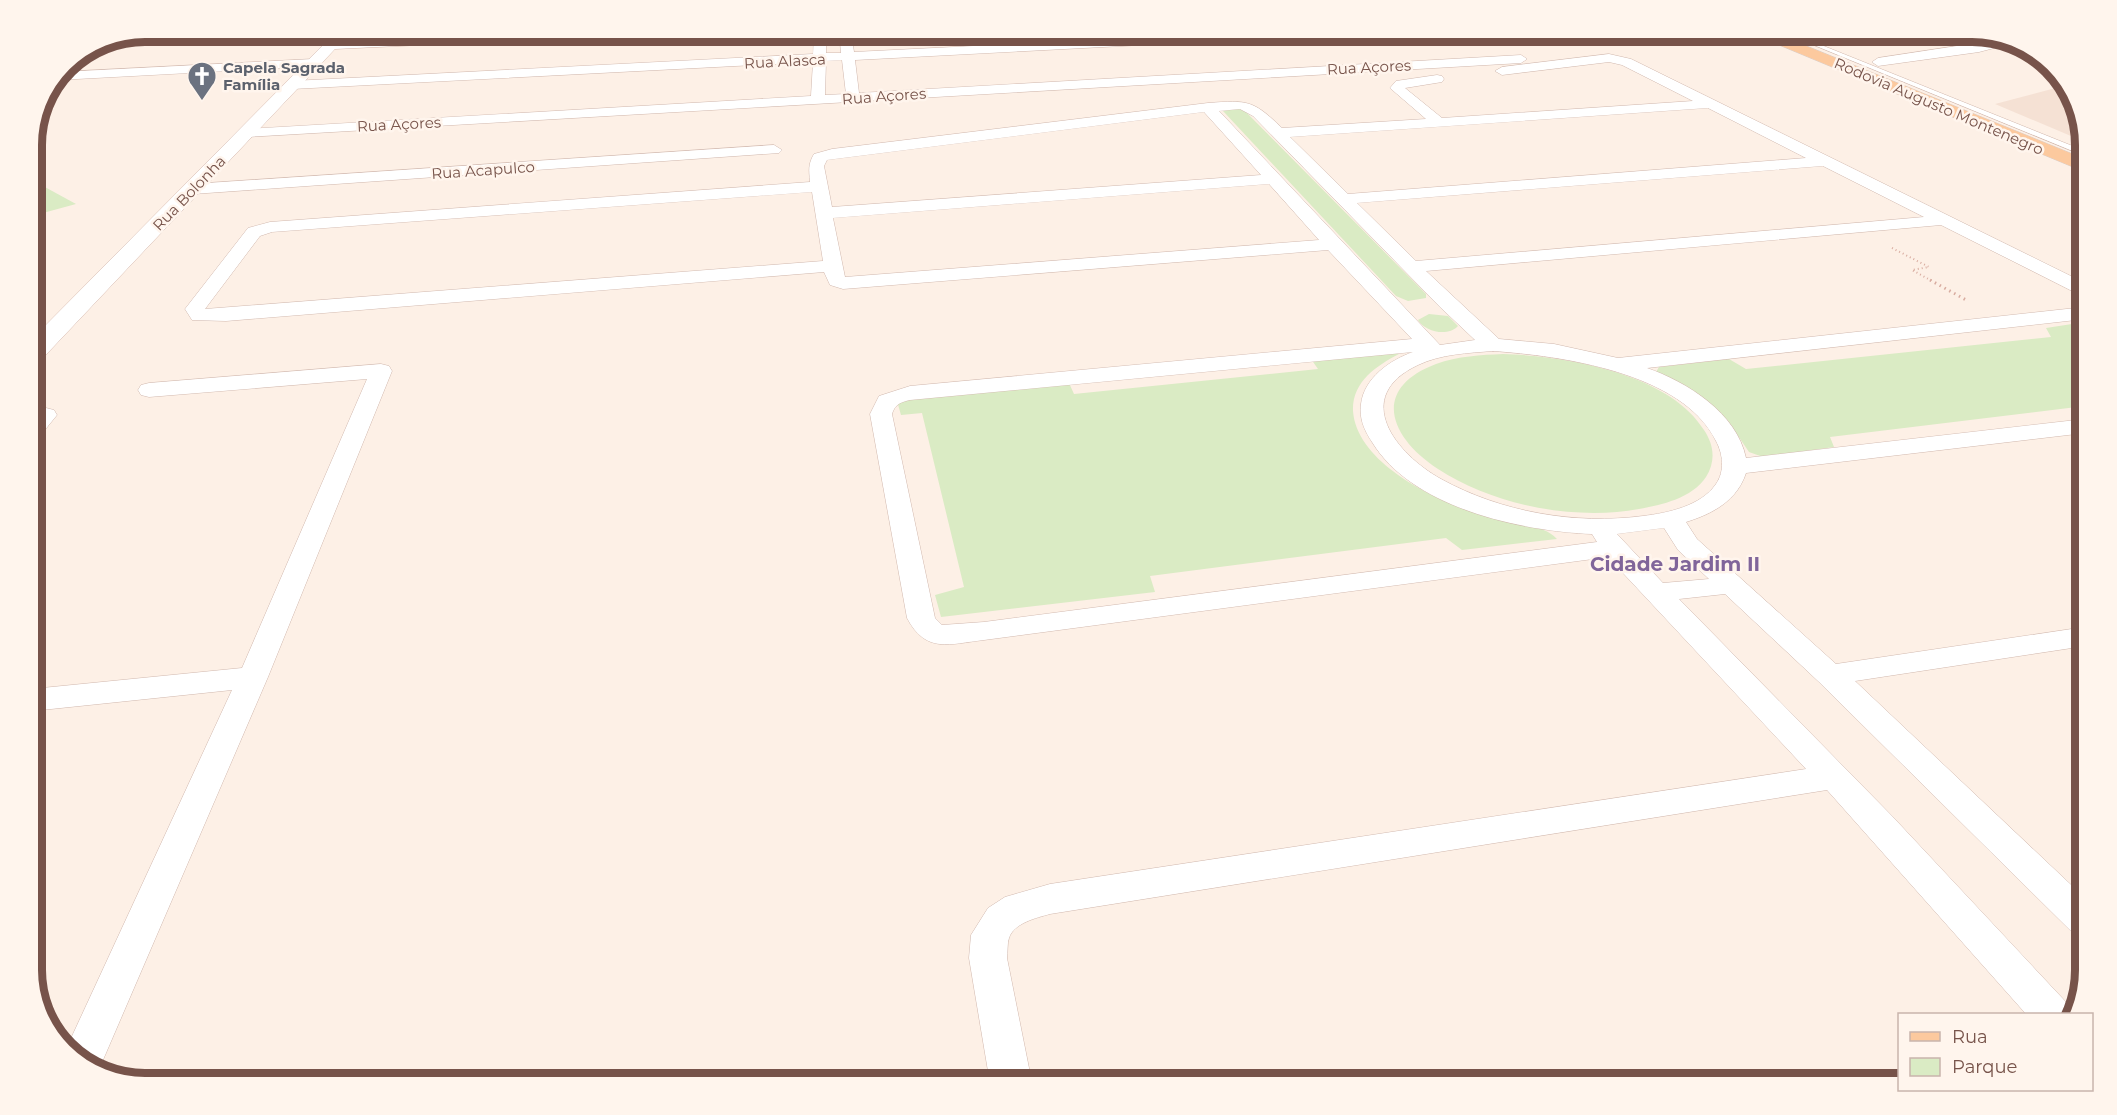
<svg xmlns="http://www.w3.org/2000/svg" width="2117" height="1115" font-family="Montserrat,sans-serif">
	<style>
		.residential { fill: #f5e1d4 }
		.green { fill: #daebc4 }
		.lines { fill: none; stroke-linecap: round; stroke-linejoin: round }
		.lane-casing { stroke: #d1b8ae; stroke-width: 1 }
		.street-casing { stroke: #d1b8ae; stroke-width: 1 }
		.secondary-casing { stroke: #d4b7ac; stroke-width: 1 }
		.primary-casing { stroke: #d9cfcc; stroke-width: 1 }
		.path-far1 { stroke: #d8aca0; stroke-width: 2; stroke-dasharray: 1 3; stroke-linecap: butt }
		.path { stroke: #d8aca0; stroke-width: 3; stroke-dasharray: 1.5 4; stroke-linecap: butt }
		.lane { fill: #fff; fill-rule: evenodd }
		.street { fill: #fff; fill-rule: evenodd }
		.secondary { fill: #fff; fill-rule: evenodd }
		.primary { fill: #fcc99e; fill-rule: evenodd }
		.labels { text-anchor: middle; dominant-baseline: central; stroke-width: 5; stroke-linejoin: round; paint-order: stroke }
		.far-street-label { font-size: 15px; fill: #77534a; stroke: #fff5ed }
		.far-worship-label { font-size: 15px; font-weight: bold; fill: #5b616d; stroke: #fff5ed; text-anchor: start }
		.neighbourhood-label { font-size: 20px; font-weight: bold; fill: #80659a; stroke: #fff5ed }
		.rim { fill: none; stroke: #77534a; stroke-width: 8 }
	</style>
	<rect width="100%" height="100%" fill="#fdf0e6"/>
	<polygon class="residential" points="2067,85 2085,142 1995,104"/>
	<g class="green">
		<polygon points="1234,108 1244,110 1426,294 1426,298 1408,301 1396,296 1223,111"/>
		<polygon points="32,180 76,204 32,216"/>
		<path d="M 1429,314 L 1448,316 L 1458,326 C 1448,337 1425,332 1418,320 Z"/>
		<polygon points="2085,322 2085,406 1830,437 1834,447 1763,457 1749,452 1728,421 1656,372 1659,367 1729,359 1746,369 2051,337 2046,328"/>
		<path d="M 1394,350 L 1399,354 C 1376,366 1352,382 1353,411 C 1357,467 1447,506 1493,518 C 1513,523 1543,524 1557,539 L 1462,550 L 1446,538 L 1150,576 L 1155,592 L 941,617 L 935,595 L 964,587 L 922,413 L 901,415 L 897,401 L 1069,383 L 1074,394 L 1318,369 L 1311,359 Z"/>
		<path d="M 1503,354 C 1565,356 1669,373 1704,430 C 1714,445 1716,461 1706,477 C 1692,498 1662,505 1639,509 C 1574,521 1493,505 1438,469 C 1390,438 1370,389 1436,364 C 1458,356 1481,355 1503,354 Z"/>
	</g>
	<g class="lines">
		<g class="lane-casing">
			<polygon id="lane" points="1782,32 1789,32 2085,151 2085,156"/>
		</g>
		<g class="street-casing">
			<g id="street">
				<polygon points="215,32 295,32 289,36 98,43 126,35"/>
				<polygon points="338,32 350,32 335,48 327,48 325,45"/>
				<path d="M 814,32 L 826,32 L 826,53 L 841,53 L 839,32 L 851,32 L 854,52 L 1252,32 L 1319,32 L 1313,36 L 855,60 L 859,93 L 1521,55 L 1527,59 L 1521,63 L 247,137 L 240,133 L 247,129 L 811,96 L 813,62 L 292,89 L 285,85 L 292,81 L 813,54 ZM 842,60 L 846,94 L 825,95 L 826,61 Z"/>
				<polygon points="2003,39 2017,42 1979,52 1878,66 1872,62 1878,58"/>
				<path d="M 1609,54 L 1631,59 L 2085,283 L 2085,296 L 2078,294 L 1941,225 L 1426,271 L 1499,339 L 1554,344 L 1618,358 L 2085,307 L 2085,319 L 1647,368 C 1687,382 1737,413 1746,458 L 2085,419 L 2085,433 L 1746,473 C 1737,501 1712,514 1686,522 L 1697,539 L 1836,664 L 2085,627 L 2085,646 L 1855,681 L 2085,898 L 2085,936 L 2072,932 L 1819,682 L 1725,594 L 1679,599 L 1892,816 L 2065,1001 L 2071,1014 L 2026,1014 L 1827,790 L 1050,914 C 1036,918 1014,923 1009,938 C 1007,944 1008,952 1007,958 L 1032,1083 L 990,1083 L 969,958 L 971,935 L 988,908 L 1005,897 L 1050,884 L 1806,769 L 1608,557 L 984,640 C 949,644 926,654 907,618 L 870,414 L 879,396 L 910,386 L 1412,339 L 1328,250 L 843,289 L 830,285 L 824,272 L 226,321 L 192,320 L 185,309 L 248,228 L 270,222 L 810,182 C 809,170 808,164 814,154 L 832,149 L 1208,103 C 1248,100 1253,100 1282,128 L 1426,119 L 1390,88 L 1396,81 L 1437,75 L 1442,76 L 1444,79 L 1442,82 L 1405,88 L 1442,118 L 1693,101 L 1622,65 L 1609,62 L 1502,75 L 1495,71 L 1502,67 ZM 1708,108 L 1806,158 L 1348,194 L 1290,137 ZM 1240,109 L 1253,116 L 1440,307 L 1475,340 L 1440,345 L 1219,111 ZM 1204,112 L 1261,175 L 832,207 L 824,166 L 827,160 ZM 1823,166 L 1924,217 L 1416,261 L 1357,203 ZM 1269,184 L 1319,240 L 845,277 L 833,218 ZM 812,192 L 823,261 L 205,309 L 260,236 L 272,232 ZM 1493,351 C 1561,356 1682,372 1716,441 C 1723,454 1725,471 1716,484 C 1701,506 1668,513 1643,516 C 1575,525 1501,512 1441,479 C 1396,454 1350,397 1418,365 C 1441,354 1468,353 1493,351 ZM 1413,352 C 1390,360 1364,378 1361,404 C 1359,418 1364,430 1372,442 C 1412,508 1521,531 1592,534 L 1597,542 L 984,622 L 942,625 L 935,618 L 892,414 C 895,404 901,402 910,400 ZM 1664,528 L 1678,550 L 1709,579 L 1663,583 L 1617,534 Z"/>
				<polygon points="314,59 319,60 320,63 319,66 58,80 62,72"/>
				<polygon points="774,145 782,150 779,153 193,194 185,189 193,184"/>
				<polygon points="381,364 389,366 392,371 268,677 103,1060 97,1072 95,1072 67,1047 232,690 32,711 32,689 242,668 367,379 149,397 141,395 138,390 141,385 149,383"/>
				<polygon points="46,408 54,410 57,415 40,436 32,438 32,417 38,410"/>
			</g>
		</g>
		<g class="secondary-casing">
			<polygon id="secondary" points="526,32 619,32 612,36 335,49 41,360 32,362 32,339 326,42"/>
		</g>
		<g class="primary-casing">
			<polygon id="primary" points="1753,32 1772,32 2085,159 2085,172 1755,35"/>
		</g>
		<polyline class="path-far1" points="1892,248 1929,267 1912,270 1932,281"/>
		<polyline class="path" points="1930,280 1968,301"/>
		<use href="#lane" class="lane"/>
		<use href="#street" class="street"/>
		<use href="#secondary" class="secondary"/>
		<use href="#primary" class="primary"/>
	</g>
	<defs>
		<g id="church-pin" transform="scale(1.5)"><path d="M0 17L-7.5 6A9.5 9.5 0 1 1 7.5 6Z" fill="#6b7280" stroke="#fff5ed"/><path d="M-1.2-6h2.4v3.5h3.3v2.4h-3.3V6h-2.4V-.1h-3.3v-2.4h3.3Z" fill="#fff"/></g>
	</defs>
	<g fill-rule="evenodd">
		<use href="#church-pin" x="202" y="76"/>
	</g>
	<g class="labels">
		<g class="far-street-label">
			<text transform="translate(785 61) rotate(-3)">Rua Alasca</text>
			<text transform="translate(1369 67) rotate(-3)">Rua Açores</text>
			<text transform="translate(884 96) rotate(-4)">Rua Açores</text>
			<text transform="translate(1939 106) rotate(23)">Rodovia Augusto Montenegro</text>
			<text transform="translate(399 124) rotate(-3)">Rua Açores</text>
			<text transform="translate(483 170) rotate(-4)">Rua Acapulco</text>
			<text transform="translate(189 193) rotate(-46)">Rua Bolonha</text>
		</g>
		<g class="far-worship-label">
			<text x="223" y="67">Capela Sagrada<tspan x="223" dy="17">Família</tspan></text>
		</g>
		<g class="neighbourhood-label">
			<text x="1675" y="564">Cidade Jardim II</text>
		</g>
	</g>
	<path d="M0 0H2117V1115H0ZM145 42H1972A103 103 0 0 1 2075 145V970A103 103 0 0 1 1972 1073H145A103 103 0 0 1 42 970V145A103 103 0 0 1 145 42Z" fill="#fff5ed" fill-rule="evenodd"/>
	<path class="rim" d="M145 42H1972A103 103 0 0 1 2075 145V970A103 103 0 0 1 1972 1073H145A103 103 0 0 1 42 970V145A103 103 0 0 1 145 42Z"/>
	<rect x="1898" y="1013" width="195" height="78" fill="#fff5ed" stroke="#c9b4ac" stroke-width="1.5"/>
	<rect x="1910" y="1032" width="30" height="9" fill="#fcc99e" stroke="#c9b4ac" stroke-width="1.5"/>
	<text x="1952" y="1043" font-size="18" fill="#77534a">Rua</text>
	<rect x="1910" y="1058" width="30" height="18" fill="#daebc4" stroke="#c9b4ac" stroke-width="1.5"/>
	<text x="1952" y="1073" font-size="18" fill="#77534a">Parque</text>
</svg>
